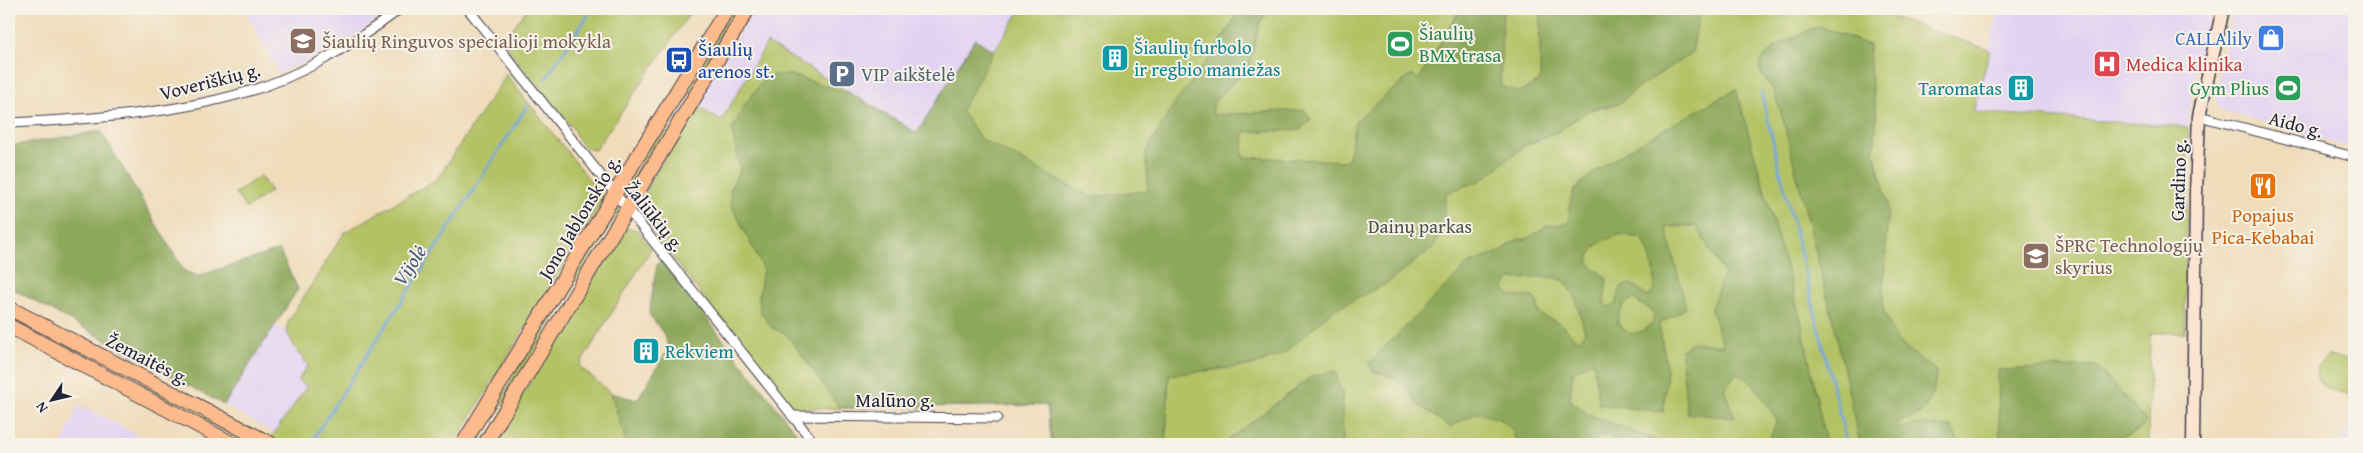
<svg xmlns="http://www.w3.org/2000/svg" width="2363" height="453" font-family="'Gentium Book Plus',serif">
	<style>
		.built { fill: #e3d3f2 }
		.green { fill: #b2c265; stroke: #6a7250 }
		.forest { fill: #8da85a; stroke: #58654a; fill-rule: evenodd }
		.lines { fill: none; stroke-linecap: round; stroke-linejoin: round }
		.stream { stroke: #74a5de; stroke-width: 2.5 }
		.street-casing { stroke: #413e4e; stroke-width: 11 }
		.secondary-casing { stroke: #413e4e; stroke-width: 15 }
		.primary-casing { stroke: #413e4e; stroke-width: 16 }
		.street { stroke: #fff; stroke-width: 9 }
		.secondary { stroke: #fde4d1; stroke-width: 12 }
		.primary { stroke: #fbbb8c; stroke-width: 14 }
		.labels { text-anchor: middle; dominant-baseline: central; stroke-width: 4; stroke-linejoin: round; paint-order: stroke }
		.leisure-label { font-size: 19px; fill: #27864d; stroke: #f7f3e8; text-anchor: start }
		.shop-label { font-size: 19px; fill: #366cbe; stroke: #f7f3e8; text-anchor: end }
		.education-label { font-size: 19px; fill: #785e54; stroke: #f7f3e8; text-anchor: start }
		.culture-label { font-size: 19px; fill: #0d838f; stroke: #f7f3e8; text-anchor: start }
		.transit-label { font-size: 19px; fill: #164399; stroke: #f7f3e8; text-anchor: start }
		.health-label { font-size: 19px; fill: #be3a42; stroke: #f7f3e8; text-anchor: start }
		.service-label { font-size: 19px; fill: #4e5e75; stroke: #f7f3e8; text-anchor: start }
		.street-label { font-size: 19px; fill: #22223b; stroke: #f7f3e8 }
		.food-label { font-size: 19px; fill: #c56008; stroke: #f7f3e8 }
		.park-label { font-size: 19px; fill: #4d5248; stroke: #f7f3e8 }
		.water-label { font-size: 20px; font-style: italic; fill: #43567c; stroke: #f7f3e8 }
	</style>
	<rect width="100%" height="100%" fill="#f7f3e8"/>
	<filter id="ink" filterUnits="userSpaceOnUse"><feTurbulence type="fractalNoise" baseFrequency=".02" numOctaves="2"/><feDisplacementMap in="SourceGraphic" scale="10" xChannelSelector="R" yChannelSelector="G"/><feConvolveMatrix kernelMatrix="1 2 1 2 8 2 1 2 1" color-interpolation-filters="sRGB"/></filter>
	<filter id="wash" filterUnits="userSpaceOnUse"><feTurbulence type="fractalNoise" baseFrequency=".0096" numOctaves="4" result="noise"/><feDisplacementMap in="SourceGraphic" scale="20" xChannelSelector="R" yChannelSelector="G"/><feGaussianBlur stdDeviation="1.12" result="paint"/><feColorMatrix in="noise" values="0 0 0 0 0 0 0 0 0 0 0 0 0 0 0 0 0 1.4 0 .05"/><feComposite in="paint" operator="in"/></filter>
	<g filter="url(#wash)">
		<rect width="100%" height="100%" fill="#efdcba"/>
		<g class="built">
			<polygon points="244,9 391,9 353,37 317,57 279,73"/>
			<polygon points="754,9 1021,9 994,51 975,40 918,133 767,43 720,121 696,105"/>
			<polygon points="1999,9 2212,9 2193,83 2189,110 2185,333 2151,332 2149,364 1973,112"/>
			<polygon points="2234,9 2354,9 2354,149 2222,110 2218,106 2215,93"/>
			<polygon points="275,325 286,331 298,353 308,365 307,386 274,433 224,405"/>
			<polygon points="2354,401 2354,444 2342,444 2348,424"/>
			<polygon points="79,404 155,444 62,444"/>
		</g>
		<g class="green">
			<path d="M 527,9 L 693,9 L 595,150 C 584,150 577,140 574,130 L 505,45 L 507,35 Z"/>
			<polygon points="733,9 742,9 627,197 622,194"/>
			<polygon points="1021,9 1869,9 1990,50 1973,112 2188,127 2185,333 2150,333 2148,444 1052,444 1047,405 791,409 643,220 639,203 645,192 696,105 721,121 767,43 917,133 975,39 994,51"/>
			<polygon points="505,73 604,198 454,444 283,444 271,438 307,386 298,380 308,365 298,353 286,331 288,322 344,233 437,179 505,77"/>
			<polygon points="260,176 271,191 246,209 235,193"/>
			<polygon points="616,204 620,208 481,440 475,441"/>
			<polygon points="625,228 638,230 651,249 579,366 611,393 627,444 498,444 507,428 512,412"/>
			<polygon points="9,314 258,444 248,444 9,319"/>
			<path d="M 2329,355 L 2354,361 L 2354,387 L 2352,395 C 2335,391 2312,389 2317,366 Z"/>
		</g>
		<g class="forest">
			<polygon points="1225,9 1271,9 1260,22 1249,66 1214,102 1212,115 1305,110 1311,120 1299,130 1244,132 1242,157 1348,161 1355,121 1411,75 1419,79 1460,9 1503,9 1500,86 1518,92 1540,81 1540,9 1700,9 1692,53 1636,89 1619,104 1589,110 1557,132 1524,146 1482,180 1446,193 1443,227 1434,247 1387,283 1333,310 1285,353 1255,365 1169,375 1166,444 1052,444 1047,405 840,408 793,343 785,333 772,328 760,311 759,296 763,268 731,204 730,189 740,170 732,130 745,104 765,78 775,75 791,75 852,94 917,133 975,39 994,51 961,111 981,139 1091,197 1148,191 1146,152 1173,106 1214,52 1236,16"/>
			<path d="M 1819,26 L 1869,45 L 1871,81 L 1877,115 L 1874,153 L 1888,203 L 1883,309 L 1896,340 L 1936,371 C 1936,384 1932,402 1921,412 C 1912,419 1902,419 1894,429 L 1920,424 L 1952,427 L 1959,444 L 1860,444 L 1835,328 L 1781,112 C 1778,105 1776,97 1773,90 C 1770,84 1762,77 1760,71 C 1756,50 1804,33 1819,26 Z"/>
			<path d="M 1736,89 L 1801,320 L 1826,444 L 1768,444 L 1777,420 L 1753,383 L 1736,373 L 1724,390 L 1735,418 L 1687,413 L 1681,350 L 1693,342 L 1723,346 L 1711,309 L 1724,273 L 1696,226 L 1666,227 L 1686,308 L 1659,324 L 1667,370 L 1663,412 L 1599,404 L 1593,360 L 1573,372 L 1570,400 L 1588,414 L 1655,440 L 1657,444 L 1613,444 L 1609,437 L 1602,435 L 1597,438 L 1598,444 L 1516,444 C 1514,420 1497,418 1476,413 L 1450,427 L 1416,403 L 1408,388 L 1395,378 L 1373,371 L 1369,363 L 1468,264 L 1503,251 L 1511,243 L 1519,239 L 1527,239 L 1547,226 L 1569,223 C 1570,214 1569,201 1573,193 C 1585,169 1707,106 1736,89 ZM 1622,234 L 1643,239 C 1650,257 1662,279 1649,297 C 1641,294 1639,287 1630,284 L 1621,287 L 1615,305 L 1607,307 L 1604,302 L 1607,279 L 1599,272 L 1594,270 L 1588,260 C 1593,243 1606,239 1622,234 ZM 1551,277 L 1564,280 L 1575,297 L 1585,332 L 1581,339 L 1576,339 L 1561,324 L 1541,315 L 1538,311 L 1538,303 L 1533,297 L 1511,296 L 1505,290 L 1504,286 L 1510,279 ZM 1633,299 L 1651,310 L 1654,317 C 1651,329 1643,331 1632,334 L 1624,330 L 1617,322 C 1620,310 1622,304 1633,299 Z"/>
			<polygon points="101,131 184,271 198,276 279,250 298,289 224,405 9,287 9,146"/>
			<polygon points="661,260 805,444 627,444 611,393 637,400 669,348 663,333 649,314 657,264"/>
			<polygon points="2097,366 2146,421 2142,428 2106,444 2000,444 1998,370"/>
			<polygon points="1335,371 1342,394 1343,444 1223,444 1312,376"/>
		</g>
		<g class="lines">
			<g class="stream">
				<polyline points="545,80 592,9"/>
				<polyline points="1761,92 1847,444"/>
				<polyline points="313,439 528,105"/>
			</g>
		</g>
	</g>
	<g filter="url(#ink)">
		<g class="lines">
			<g class="street-casing">
				<g id="street">
					<polyline points="468,9 815,444"/>
					<polyline points="2199,116 2354,157"/>
					<path d="M 9,123 C 87,119 167,115 243,93 C 301,77 352,45 400,9"/>
					<polyline points="792,416 997,418"/>
				</g>
			</g>
			<g class="secondary-casing">
				<polyline id="secondary" points="2193,444 2196,193 2199,116 2223,9"/>
			</g>
			<g class="primary-casing">
				<g id="primary">
					<polyline points="9,308 271,444"/>
					<polyline points="9,326 233,444"/>
					<polyline points="463,444 727,9"/>
					<polyline points="485,444 748,9"/>
				</g>
			</g>
			<use href="#street" class="street"/>
			<use href="#secondary" class="secondary"/>
			<use href="#primary" class="primary"/>
		</g>
	</g>
	<defs>
		<g id="shop-square" transform="scale(1.4375)"><rect x="-9" y="-9" width="18" height="18" rx="4" fill="#3f7fe0" stroke="#f7f3e8"/><path d="M-5-2.5h2.3a2.7 3.5 0 0 1 5.4 0H5L5.5 6h-11ZM-1.5-2.5h3a1.5 2.3 0 0 0-3 0Z" fill="#fff"/></g>
		<g id="school-square" transform="scale(1.4375)"><rect x="-9" y="-9" width="18" height="18" rx="4" fill="#8d6e63" stroke="#f7f3e8"/><path d="M0-5L7-2L0 1L-7-2ZM-4 1L0 2.5L4 1V4Q0 6-4 4Z" fill="#fff"/></g>
		<g id="stadium-square" transform="scale(1.4375)"><rect x="-9" y="-9" width="18" height="18" rx="4" fill="#2e9e5b" stroke="#f7f3e8"/><path d="M0-5a6.5 5 0 1 0 0 10a6.5 5 0 1 0 0-10ZM-3.5-1.8h7v3.6h-7Z" fill="#fff"/></g>
		<g id="building-square" transform="scale(1.4375)"><rect x="-9" y="-9" width="18" height="18" rx="4" fill="#0f9aa8" stroke="#f7f3e8"/><path d="M-4-6H4V6H1V3H-1V6H-4ZM-2.5-4.3h1.7v1.8h-1.7ZM.8-4.3h1.7v1.8H.8ZM-2.5-1h1.7V.8h-1.7ZM.8-1h1.7V.8H.8Z" fill="#fff"/></g>
		<g id="bus-square" transform="scale(1.4375)"><rect x="-9" y="-9" width="18" height="18" rx="4" fill="#1a4fb4" stroke="#f7f3e8"/><path d="M-5-6H5V4H4V6H2V4H-2V6H-4V4H-5ZM-3.5-4V0h7V-4ZM-3.5 1.2v1.5H-2V1.2ZM2 1.2v1.5H3.5V1.2Z" fill="#fff"/></g>
		<g id="hospital-square" transform="scale(1.4375)"><rect x="-9" y="-9" width="18" height="18" rx="4" fill="#e0444e" stroke="#f7f3e8"/><path d="M-5-5h3v3.5h4V-5h3V5h-3V1.5h-4V5h-3Z" fill="#fff"/></g>
		<g id="parking-square" transform="scale(1.4375)"><rect x="-9" y="-9" width="18" height="18" rx="4" fill="#5c6f8a" stroke="#f7f3e8"/><path d="M-3.5-5.5H1a3.5 3.5 0 0 1 0 7H-1V5.5H-3.5ZM-1-3.4V-.6H.8a1.4 1.4 0 0 0 0-2.8Z" fill="#fff"/></g>
		<g id="restaurant-square" transform="scale(1.4375)"><rect x="-9" y="-9" width="18" height="18" rx="4" fill="#e8710a" stroke="#f7f3e8"/><path d="M-5-6h1v4h1v-4h1v4h1v-4h1v5L-1.5 .5V6h-2V.5L-5-1ZM5-6V6H3V1.5H1.5Q1.5-4 5-6Z" fill="#fff"/></g>
	</defs>
	<g fill-rule="evenodd">
		<use href="#shop-square" x="2271" y="38"/>
		<use href="#school-square" x="303" y="41"/>
		<use href="#stadium-square" x="1400" y="44"/>
		<use href="#building-square" x="1115" y="58"/>
		<use href="#bus-square" x="679" y="60"/>
		<use href="#hospital-square" x="2107" y="64"/>
		<use href="#parking-square" x="842" y="74"/>
		<use href="#building-square" x="2021" y="88"/>
		<use href="#stadium-square" x="2288" y="88"/>
		<use href="#restaurant-square" x="2263" y="186"/>
		<use href="#school-square" x="2036" y="256"/>
		<use href="#building-square" x="646" y="351"/>
	</g>
	<g class="labels">
		<g class="leisure-label">
			<text x="1419" y="33">Šiaulių<tspan x="1419" dy="22">BMX trasa</tspan></text>
			<text x="2269" y="88" text-anchor="end">Gym Plius</text>
		</g>
		<g class="shop-label">
			<text x="2252" y="38">CALLAlily</text>
		</g>
		<g class="education-label">
			<text x="322" y="41">Šiaulių Ringuvos specialioji mokykla</text>
			<text x="2055" y="245">ŠPRC Technologijų<tspan x="2055" dy="22">skyrius</tspan></text>
		</g>
		<g class="culture-label">
			<text x="1134" y="47">Šiaulių furbolo<tspan x="1134" dy="22">ir regbio maniežas</tspan></text>
			<text x="2002" y="88" text-anchor="end">Taromatas</text>
			<text x="665" y="351">Rekviem</text>
		</g>
		<g class="transit-label">
			<text x="698" y="49">Šiaulių<tspan x="698" dy="22">arenos st.</tspan></text>
		</g>
		<g class="health-label">
			<text x="2126" y="64">Medica klinika</text>
		</g>
		<g class="service-label">
			<text x="861" y="74">VIP aikštelė</text>
		</g>
		<g class="street-label">
			<text transform="translate(210 81) rotate(-14)">Voveriškių g.</text>
			<text transform="translate(2296 124) rotate(15)">Aido g.</text>
			<text transform="translate(2178 180) rotate(-88)">Gardino g.</text>
			<text transform="translate(655 216) rotate(52)">Žaliūkių g.</text>
			<text transform="translate(579 217) rotate(-59)">Jono Jablonskio g.</text>
			<text transform="translate(148 359) rotate(27)">Žemaitės g.</text>
			<text x="895" y="400">Malūno g.</text>
		</g>
		<g class="food-label">
			<text x="2263" y="215">Popajus<tspan x="2263" dy="22">Pica-Kebabai</tspan></text>
		</g>
		<g class="park-label">
			<text x="1420" y="226">Dainų parkas</text>
		</g>
		<g class="water-label">
			<text transform="translate(409 265) rotate(-57)">Vijolė</text>
		</g>
	</g>
	<rect width="2363" height="453" fill="none" stroke="#f7f3e8" stroke-width="30"/>
	<g transform="translate(52 400) rotate(235)" stroke="#f7f3e8" stroke-width="4" paint-order="stroke">
	<path d="M0-4L9 19L0 12L-9 19Z" fill="#22223b"/>
	<text y="-8" font-size="14" font-weight="bold" text-anchor="middle" fill="#22223b">N</text>
	</g>
</svg>
